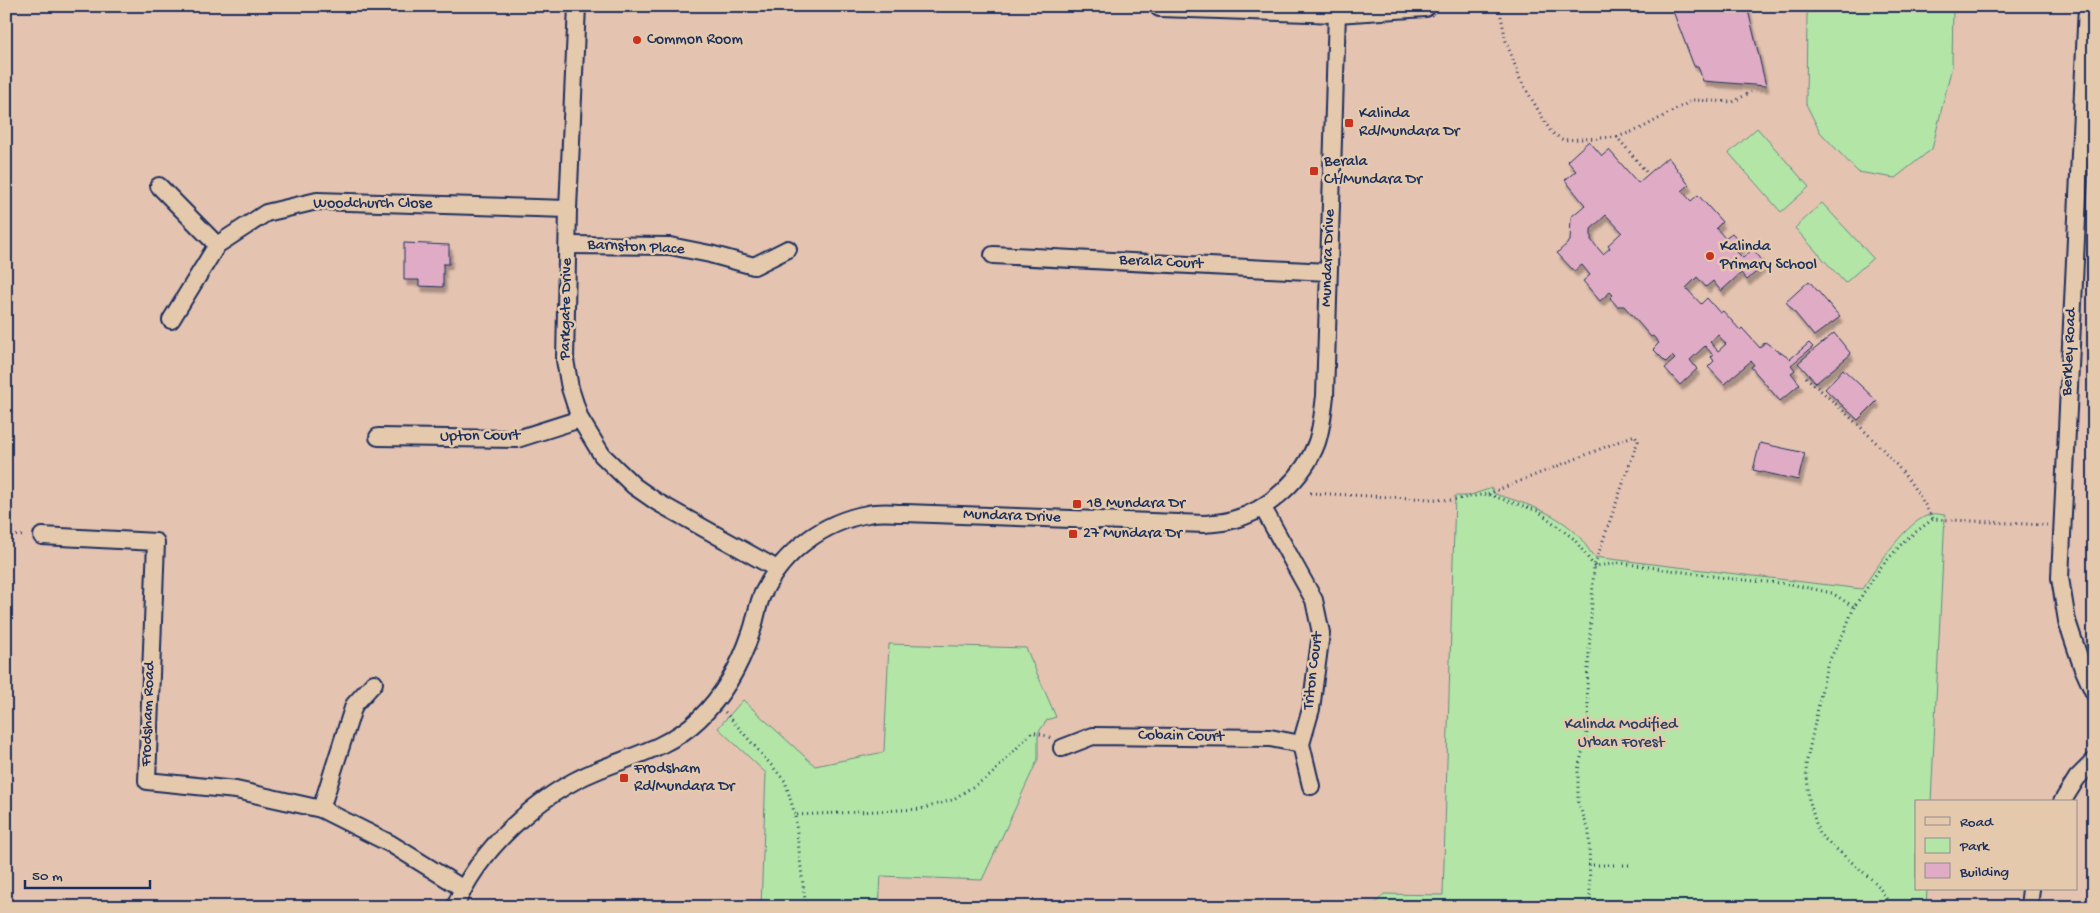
<svg xmlns="http://www.w3.org/2000/svg" width="2100" height="913" font-family="'Gochi Hand',sans-serif">
	<style>
		.green { fill: #b2e5a6; stroke: #668a82 }
		.building { fill: #e0abc4; stroke: #1b2f5e; fill-rule: evenodd; filter: url(#shadow) }
		.lines { fill: none; stroke-linecap: round; stroke-linejoin: round }
		.minor-casing { stroke: #1b2f5e; stroke-width: 20 }
		.tertiary-casing { stroke: #1b2f5e; stroke-width: 24 }
		.path { stroke: #1b2f5e; stroke-width: 3; stroke-dasharray: 1 4; stroke-linecap: butt }
		.minor { stroke: #e5c9ac; stroke-width: 16 }
		.tertiary { stroke: #e5c9ac; stroke-width: 20 }
		.poi-dot { fill: #c8321e; stroke: #e5c9ac; stroke-width: 2 }
		.labels { text-anchor: middle; dominant-baseline: central; stroke-width: 5; stroke-linejoin: round; paint-order: stroke }
		.poi-label { font-size: 16px; fill: #1b2f5e; stroke: #e5c9ac; text-anchor: start }
		.street-label { font-size: 16px; fill: #1b2f5e; stroke: #e5c9ac }
		.park-label { font-size: 16px; fill: #2a4165; stroke: #e5c9ac }
	</style>
	<defs>
		<filter id="shadow"><feDropShadow dx="3" dy="5.5" stdDeviation="1" flood-color="#0004"/></filter>
	</defs>
	<rect width="100%" height="100%" fill="#e4c3b1"/>
	<filter id="ink" filterUnits="userSpaceOnUse"><feTurbulence type="fractalNoise" baseFrequency=".02" numOctaves="2"/><feDisplacementMap in="SourceGraphic" scale="10" xChannelSelector="R" yChannelSelector="G"/><feConvolveMatrix kernelMatrix="1 2 1 2 8 2 1 2 1" color-interpolation-filters="sRGB"/></filter>
	<g filter="url(#ink)">
		<g class="green">
			<polygon points="1809,6 1953,6 1952,66 1932,149 1895,178 1858,172 1820,132 1806,104 1807,15"/>
			<polygon points="1757,128 1809,187 1781,212 1729,153"/>
			<polygon points="1822,203 1873,258 1845,283 1795,228"/>
			<path d="M 1492,488 L 1495,494 C 1524,503 1552,511 1575,532 C 1582,539 1588,549 1594,557 L 1862,589 C 1876,569 1907,518 1933,514 C 1936,513 1941,515 1945,515 L 1931,802 L 1916,802 L 1916,889 L 1927,889 L 1926,907 L 1372,907 L 1384,894 L 1443,895 L 1455,496 L 1468,496 Z"/>
			<polygon points="889,644 1026,648 1056,717 1047,720 1038,733 1038,759 982,880 881,876 879,907 761,907 766,773 718,728 743,700 815,766 884,752"/>
		</g>
		<g class="building">
			<polygon points="1671,6 1747,6 1766,86 1703,81 1698,66 1694,66"/>
			<path d="M 1589,141 L 1602,156 L 1609,150 L 1638,183 L 1668,157 L 1689,185 L 1682,191 L 1691,201 L 1698,195 L 1722,222 L 1716,228 L 1725,238 L 1732,233 L 1743,245 L 1736,251 L 1743,258 L 1753,249 L 1765,264 L 1747,280 L 1741,273 L 1721,291 L 1713,281 L 1706,287 L 1697,277 L 1686,288 L 1701,304 L 1707,298 L 1720,313 L 1723,311 L 1740,330 L 1742,328 L 1760,348 L 1765,342 L 1790,359 L 1809,343 L 1813,347 L 1791,365 L 1795,370 L 1791,373 L 1800,384 L 1780,401 L 1751,367 L 1754,365 L 1751,361 L 1724,384 L 1708,367 L 1714,361 L 1711,357 L 1713,355 L 1705,346 L 1690,360 L 1697,369 L 1680,385 L 1665,368 L 1675,359 L 1672,356 L 1666,362 L 1653,349 L 1659,343 L 1653,336 L 1651,337 L 1624,306 L 1617,306 L 1610,298 L 1613,295 L 1610,292 L 1600,301 L 1583,281 L 1590,275 L 1582,265 L 1574,271 L 1557,253 L 1570,241 L 1571,217 L 1585,205 L 1565,180 L 1576,171 L 1567,161 ZM 1606,215 L 1622,232 L 1608,245 L 1610,248 L 1603,254 L 1591,240 L 1591,229 ZM 1718,335 L 1726,344 L 1718,351 L 1710,342 Z"/>
			<polygon points="404,243 449,245 449,264 443,264 443,287 419,286 419,280 404,280"/>
			<polygon points="1809,281 1840,317 1814,336 1786,302"/>
			<polygon points="1834,333 1851,354 1816,383 1798,363"/>
			<polygon points="1843,369 1877,401 1858,420 1825,389"/>
			<polygon points="1760,443 1805,453 1798,480 1753,470"/>
		</g>
		<g class="lines">
			<g class="minor-casing">
				<g id="minor">
					<polyline points="577,6 568,209 565,360 570,388 580,419 602,455 634,486 657,502 777,569"/>
					<polyline points="2087,6 2060,578 2067,621 2082,666 2094,693"/>
					<polyline points="159,186 217,245"/>
					<polyline points="568,245 670,246 710,254 754,266 788,249"/>
					<polyline points="993,255 1328,272"/>
					<polyline points="171,320 217,245 266,213 317,201 568,209"/>
					<polyline points="378,437 517,439 580,419"/>
					<polyline points="1263,508 1314,600 1321,633 1311,709 1301,744 1311,786"/>
					<polyline points="42,536 156,542 147,781 236,790 321,809 391,844 462,888"/>
					<polyline points="1062,748 1093,736 1270,738 1301,744"/>
					<polyline points="2062,802 2077,778 2094,761"/>
					<polyline points="321,809 354,705 374,683"/>
					<path d="M 455,907 C 478,850 539,794 596,771 C 632,756 670,747 699,719 C 725,694 740,666 751,633 C 756,620 757,605 763,593 C 783,552 823,522 868,514 C 879,511 893,513 905,513 L 1205,524 C 1213,523 1223,523 1232,520 C 1268,511 1304,478 1317,442 C 1322,427 1323,411 1325,396 L 1337,12"/>
					<polyline points="2029,907 2031,889"/>
				</g>
			</g>
			<g class="tertiary-casing">
				<polyline id="tertiary" points="1160,6 1337,12 1425,6"/>
			</g>
			<g class="path">
				<polyline points="1501,16 1506,41 1520,79 1551,132 1563,140 1617,137 1647,173"/>
				<polyline points="1617,137 1640,129 1693,100 1733,102 1751,92"/>
				<path d="M 1806,377 C 1853,420 1903,461 1933,519"/>
				<polyline points="1310,493 1452,500 1487,494 1538,511 1574,539 1594,566 1621,563 1733,579 1790,584 1832,593 1854,607 1881,567 1905,540 1933,519 2047,525"/>
				<polyline points="1488,494 1635,435 1638,441 1594,566 1587,686 1589,724 1578,770 1578,802 1589,831 1590,901 1594,907"/>
				<polyline points="6,535 26,536"/>
				<polyline points="1854,607 1844,632 1827,665 1806,765 1809,799 1819,834 1877,884 1892,907"/>
				<polyline points="725,712 785,781 795,815"/>
				<polyline points="1588,865 1629,865"/>
				<polyline points="807,907 804,894 795,815 921,809 952,800 991,775 1032,732 1047,736 1052,739"/>
				<polyline points="1577,907 1590,901"/>
			</g>
			<use href="#minor" class="minor"/>
			<use href="#tertiary" class="tertiary"/>
		</g>
	</g>
	<g class="poi-dot">
		<circle cx="637" cy="40" r="5"/>
		<rect x="1344" y="118" width="10" height="10" rx="2.5"/>
		<rect x="1309" y="166" width="10" height="10" rx="2.5"/>
		<circle cx="1710" cy="256" r="5"/>
		<rect x="1072" y="499" width="10" height="10" rx="2.5"/>
		<rect x="1068" y="529" width="10" height="10" rx="2.5"/>
		<rect x="619" y="773" width="10" height="10" rx="2.5"/>
	</g>
	<g class="labels">
		<g class="poi-label">
			<text x="647" y="40">Common Room</text>
			<text x="1359" y="114">Kalinda<tspan x="1359" dy="18">Rd/Mundara Dr</tspan></text>
			<text x="1324" y="162">Berala<tspan x="1324" dy="18">Ct/Mundara Dr</tspan></text>
			<text x="1720" y="247">Kalinda<tspan x="1720" dy="18">Primary School</tspan></text>
			<text x="1087" y="504">18 Mundara Dr</text>
			<text x="1083" y="534">27 Mundara Dr</text>
			<text x="634" y="769">Frodsham<tspan x="634" dy="18">Rd/Mundara Dr</tspan></text>
		</g>
		<g class="street-label">
			<text x="373" y="204">Woodchurch Close</text>
			<text transform="translate(636 248) rotate(3)">Barnston Place</text>
			<text transform="translate(1329 258) rotate(-88)">Mundara Drive</text>
			<text transform="translate(1161 263) rotate(3)">Berala Court</text>
			<text transform="translate(567 309) rotate(-89)">Parkgate Drive</text>
			<text transform="translate(2070 352) rotate(-87)">Berkley Road</text>
			<text transform="translate(480 437) rotate(-1)">Upton Court</text>
			<text transform="translate(1012 517) rotate(2)">Mundara Drive</text>
			<text transform="translate(1314 671) rotate(-83)">Triton Court</text>
			<text transform="translate(149 714) rotate(-88)">Frodsham Road</text>
			<text transform="translate(1181 737) rotate(1)">Cobain Court</text>
		</g>
		<g class="park-label">
			<text x="1621" y="725">Kalinda Modified<tspan x="1621" dy="18">Urban Forest</tspan></text>
		</g>
	</g>
	<rect width="2100" height="913" fill="none" stroke="#e5c9ac" stroke-width="25"/>
	<rect x="12" y="12" width="2075" height="888" fill="none" stroke="#1b2f5e" stroke-width="2" filter="url(#ink)"/>
	<rect x="1915" y="800" width="162" height="90" fill="#e5c9ac" stroke="#948b8d"/>
	<rect x="1925" y="817" width="25" height="8" fill="#e5c9ac" stroke="#948b8d"/>
	<text x="1960" y="826" font-size="15" fill="#1b2f5e">Road</text>
	<rect x="1925" y="838" width="25" height="15" fill="#b2e5a6" stroke="#948b8d"/>
	<text x="1960" y="850" font-size="15" fill="#1b2f5e">Park</text>
	<rect x="1925" y="863" width="25" height="15" fill="#e0abc4" stroke="#948b8d"/>
	<text x="1960" y="876" font-size="15" fill="#1b2f5e">Building</text>
	<path d="M25 880v8h125v-8" fill="none" stroke="#1b2f5e" stroke-width="2.5"/>
	<text x="32" y="880" font-size="15" fill="#1b2f5e" stroke="#e5c9ac" stroke-width="4" paint-order="stroke">50 m</text>
</svg>
